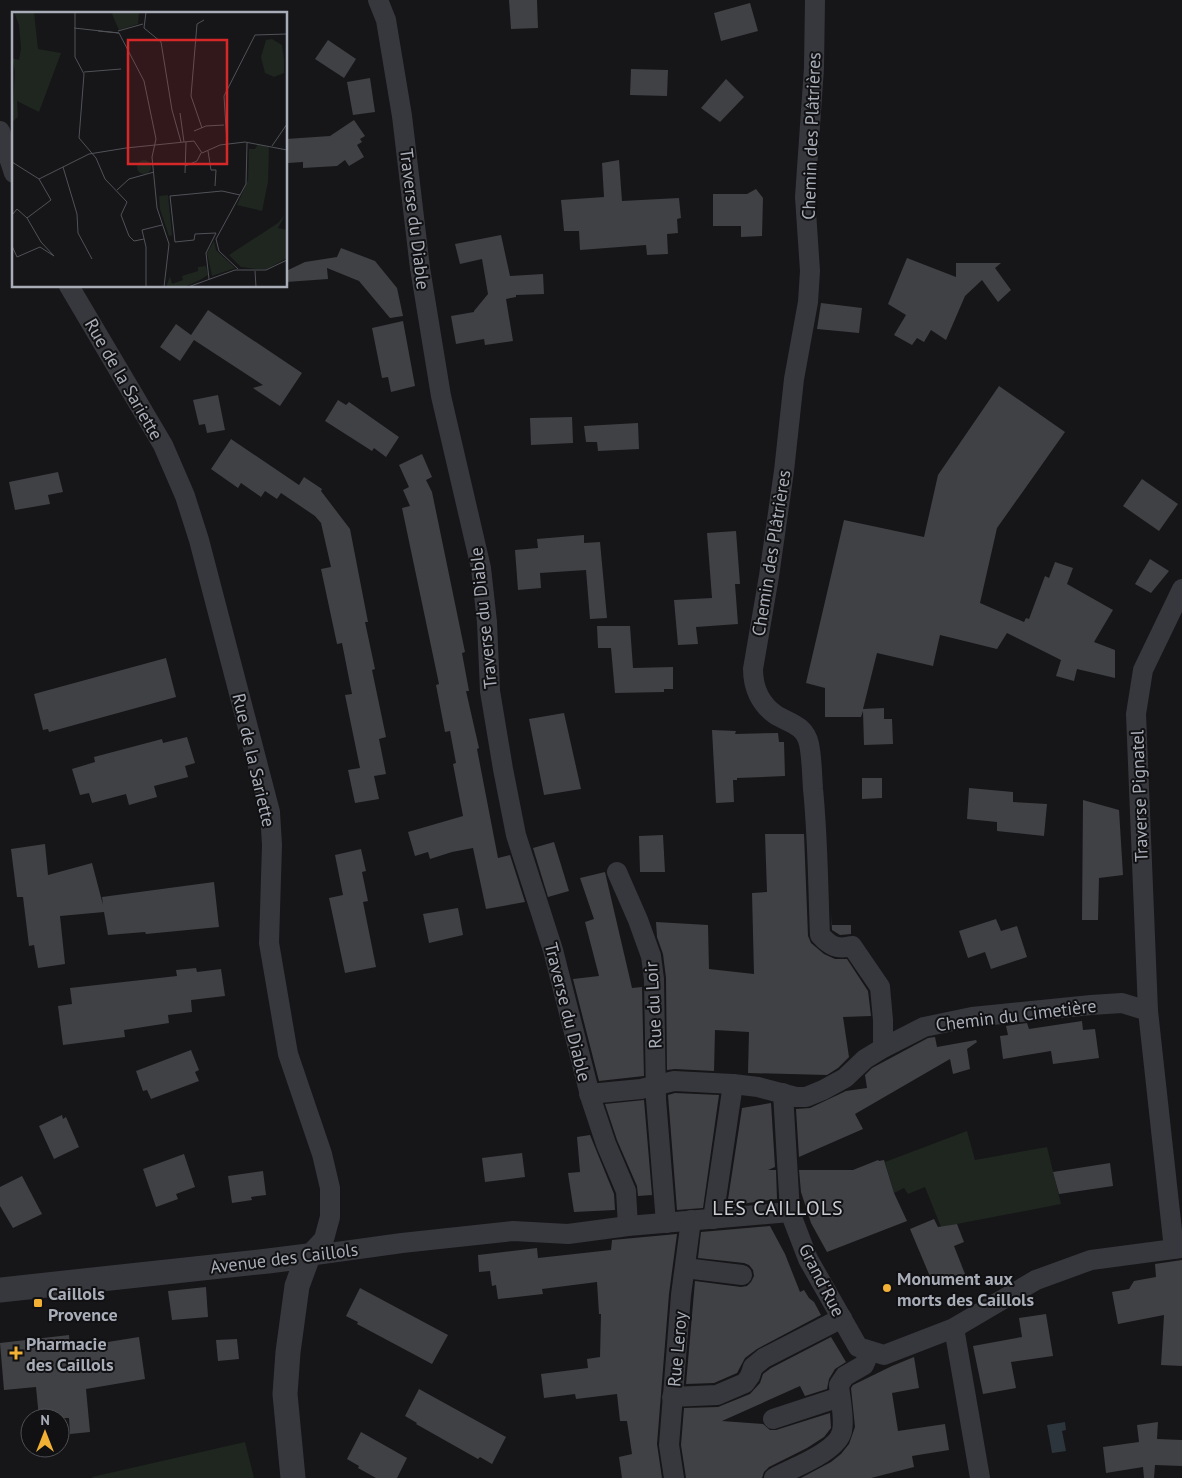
<svg xmlns="http://www.w3.org/2000/svg" width="1182" height="1478" font-family="'PT Sans',sans-serif">
	<style>
		.green { fill: #1e261f }
		.water { fill: #2c353c }
		.building { fill: #404145 }
		.lines { fill: none; stroke-linecap: round; stroke-linejoin: round }
		.minor { stroke: #37383d; stroke-width: 20 }
		.tertiary { stroke: #37383d; stroke-width: 25 }
		.poi-dot { fill: #f2b134; stroke: #111113; stroke-width: 2 }
		.labels { text-anchor: middle; dominant-baseline: central; stroke-width: 4; stroke-linejoin: round; paint-order: stroke }
		.street-label { font-size: 18px; fill: #a8adb8; stroke: #111113 }
		.poi-label { font-size: 18px; font-weight: bold; fill: #a8adb8; stroke: #111113; text-anchor: start }
		.quarter-label { font-size: 20px; letter-spacing: 1px; fill: #c9ccd4; stroke: #111113 }
		.inset-road { fill: none; stroke: #505258; stroke-width: 1 }
		.view { fill: #d62828; fill-opacity: 0.15; stroke: #d62828; stroke-width: 2.5 }
		.inset-edge { fill: none; stroke: #a8adb8; stroke-width: 2.5 }
	</style>
	<rect width="100%" height="100%" fill="#161618"/>
	<g class="green">
		<polygon points="967,1131 975,1160 1047,1147 1061,1204 941,1227 925,1187 908,1194 904,1188 894,1193 885,1162"/>
		<polygon points="245,1442 254,1478 93,1478 92,1477"/>
	</g>
	<polygon class="water" points="1065,1422 1066,1430 1062,1431 1066,1451 1052,1453 1047,1425"/>
	<g class="building">
		<polygon points="509,0 537,0 538,28 511,29"/>
		<polygon points="750,3 758,31 721,41 714,13"/>
		<polygon points="328,40 356,59 344,78 315,59"/>
		<polygon points="631,69 668,70 667,96 630,95"/>
		<polygon points="370,78 375,112 353,115 347,82"/>
		<polygon points="726,79 744,97 720,122 701,108"/>
		<polygon points="354,120 365,136 360,139 362,142 357,145 364,157 349,166 345,160 337,166 303,168 303,162 288,163 286,139 330,136"/>
		<polygon points="619,160 622,201 679,198 681,218 677,219 678,233 667,234 668,254 647,255 646,245 580,250 579,231 564,231 561,200 604,197 602,163"/>
		<polygon points="756,189 763,198 762,236 741,237 741,226 713,226 713,194 747,194"/>
		<polygon points="501,235 510,276 543,274 544,294 516,295 516,297 506,299 513,341 485,345 484,339 456,344 451,316 474,312 474,311 488,294 482,259 460,264 455,244"/>
		<polygon points="341,248 375,261 397,288 403,316 390,318 359,281 327,268 328,279 286,282 286,271 305,262 337,257"/>
		<polygon points="907,258 956,277 956,263 1001,263 995,268 1011,290 998,302 982,280 965,296 946,340 931,330 924,342 917,338 912,345 894,335 906,315 888,304"/>
		<polygon points="821,303 862,308 859,333 817,329"/>
		<polygon points="208,310 302,373 280,406 253,388 263,385 194,340 180,361 160,347 176,324 191,335"/>
		<polygon points="403,321 415,386 391,392 388,377 382,378 372,328"/>
		<polygon points="999,386 1065,432 997,528 980,603 1024,622 1026,618 1029,619 1045,576 1049,578 1055,562 1073,568 1067,584 1113,610 1094,642 1115,650 1115,678 1077,669 1074,681 1056,676 1061,660 1007,633 997,649 940,635 933,666 877,653 863,709 884,708 884,719 892,719 893,744 864,745 863,711 861,717 825,717 825,688 806,683 844,520 924,537 938,475"/>
		<polygon points="218,395 225,430 207,433 205,424 199,425 193,400"/>
		<polygon points="338,400 346,405 349,402 399,437 386,457 374,448 372,451 325,421"/>
		<polygon points="572,417 573,443 531,445 530,418"/>
		<polygon points="638,423 639,449 598,451 597,442 586,442 584,426"/>
		<polygon points="231,439 299,485 304,477 322,489 321,491 350,529 368,622 365,622 375,669 372,670 386,737 379,739 386,774 374,776 379,799 355,803 348,770 360,768 345,695 352,694 342,643 337,644 321,569 331,567 321,523 315,516 281,493 277,499 265,491 261,497 241,483 238,488 211,469"/>
		<polygon points="422,454 432,477 426,480 432,492 465,652 462,653 469,691 466,691 479,748 477,749 498,858 510,855 525,902 486,909 473,848 452,852 430,859 428,852 415,856 408,832 463,816 453,764 456,763 450,731 445,732 436,685 439,684 402,508 410,506 403,490 409,487 399,465"/>
		<polygon points="58,472 63,492 48,495 50,504 15,510 9,482"/>
		<polygon points="1142,479 1178,504 1159,531 1123,506"/>
		<polygon points="736,531 740,584 735,584 738,624 696,627 698,644 678,645 674,600 712,598 707,533"/>
		<polygon points="584,535 584,543 600,542 607,618 590,619 586,570 540,573 541,588 518,590 515,550 538,548 537,539"/>
		<polygon points="1150,559 1169,571 1151,593 1135,584"/>
		<polygon points="597,626 630,626 633,668 673,667 673,689 664,689 664,692 615,693 611,648 598,648"/>
		<polygon points="166,658 176,697 49,732 48,729 43,730 34,694"/>
		<polygon points="564,713 581,789 544,795 529,719"/>
		<polygon points="712,730 736,731 735,734 778,733 779,742 784,742 785,776 737,778 737,780 733,780 734,802 716,803"/>
		<polygon points="187,737 195,763 185,766 188,777 154,786 157,797 129,805 126,794 92,803 89,793 80,795 72,769 95,762 94,757 162,739 163,743"/>
		<polygon points="862,778 882,778 882,798 862,799"/>
		<polygon points="969,788 1013,792 1013,802 1047,804 1044,836 997,831 997,822 967,819"/>
		<polygon points="1083,800 1119,810 1123,875 1099,878 1098,920 1082,920"/>
		<polygon points="765,834 804,834 808,936 811,943 824,954 835,959 847,959 868,991 871,1016 843,1017 849,1057 838,1068 827,1075 748,1073 749,1032 715,1030 714,1071 675,1069 667,1070 666,978 663,954 657,937 656,922 708,925 709,969 754,974 752,893 767,892"/>
		<polygon points="663,835 665,872 640,872 639,836"/>
		<polygon points="554,842 569,891 548,897 533,848"/>
		<polygon points="45,844 48,875 92,863 103,905 102,897 214,882 219,927 146,934 145,932 108,935 104,912 60,916 65,964 38,968 34,945 29,946 23,897 17,897 11,849"/>
		<polygon points="361,849 366,871 362,872 368,901 363,902 376,967 345,973 329,898 343,895 335,855"/>
		<polygon points="605,872 632,988 642,987 644,1076 599,1081 573,979 599,976 585,922 594,919 580,878"/>
		<polygon points="458,908 463,935 429,943 423,914"/>
		<polygon points="831,912 832,925 851,925 851,934 840,935 832,930"/>
		<polygon points="996,919 1001,931 1017,926 1027,957 991,969 985,952 968,958 959,931"/>
		<polygon points="196,968 197,972 221,969 225,996 191,1000 192,1012 168,1015 169,1023 124,1030 125,1037 63,1045 58,1006 72,1004 70,988 177,976 176,970"/>
		<polygon points="1082,1021 1083,1030 1095,1029 1099,1058 1053,1064 1051,1051 1003,1059 1000,1036 1008,1035 1006,1026 1027,1023 1029,1029"/>
		<polygon points="935,1037 937,1047 976,1040 977,1042 967,1049 970,1069 953,1074 950,1059 855,1114 863,1129 799,1157 796,1109 810,1108 846,1091 867,1088 865,1075 872,1068 928,1038"/>
		<polygon points="191,1050 199,1070 195,1072 199,1081 151,1099 147,1090 143,1091 136,1071"/>
		<polygon points="675,1093 719,1095 703,1208 677,1210 668,1095"/>
		<polygon points="644,1100 652,1195 638,1196 637,1186 617,1140 605,1104"/>
		<polygon points="771,1103 775,1167 768,1170 776,1170 777,1199 727,1206 742,1108"/>
		<polygon points="62,1115 63,1119 66,1117 79,1147 54,1159 39,1126"/>
		<polygon points="590,1135 614,1194 615,1210 574,1212 568,1173 580,1172 577,1137"/>
		<polygon points="522,1153 525,1177 485,1182 482,1158"/>
		<polygon points="184,1154 195,1187 176,1194 178,1199 156,1207 143,1169"/>
		<polygon points="878,1160 879,1161 884,1160 894,1193 907,1221 827,1252 811,1223 801,1192 799,1170 853,1170"/>
		<polygon points="1110,1163 1113,1186 1059,1194 1053,1172"/>
		<polygon points="263,1171 266,1195 251,1197 252,1200 232,1203 228,1176"/>
		<polygon points="22,1176 42,1214 13,1228 0,1206 0,1187"/>
		<polygon points="934,1219 938,1227 957,1224 964,1242 954,1246 965,1274 934,1286 910,1229"/>
		<polygon points="770,1226 785,1254 800,1292 804,1290 809,1298 814,1302 821,1315 757,1349 745,1358 737,1373 714,1383 686,1384 695,1281 741,1287 747,1286 751,1282 754,1276 753,1270 749,1265 744,1263 698,1258 701,1232"/>
		<polygon points="677,1234 669,1294 657,1444 662,1478 622,1478 619,1457 632,1454 627,1421 620,1421 617,1394 576,1399 575,1394 544,1398 541,1374 588,1368 587,1359 600,1357 601,1314 599,1314 597,1282 542,1289 543,1294 498,1299 496,1285 492,1286 490,1271 479,1272 478,1255 537,1248 538,1258 611,1250 612,1240"/>
		<polygon points="1182,1260 1182,1366 1161,1365 1164,1315 1118,1324 1112,1292 1129,1289 1134,1281 1156,1277 1155,1264"/>
		<polygon points="206,1287 208,1317 172,1320 168,1291"/>
		<polygon points="360,1288 448,1335 432,1364 357,1324 358,1322 346,1316"/>
		<polygon points="1046,1314 1053,1356 1011,1362 1016,1388 983,1394 973,1346 1022,1337 1019,1318"/>
		<polygon points="69,1335 70,1348 139,1337 145,1379 86,1389 90,1432 70,1434 69,1418 39,1418 36,1387 4,1390 0,1343"/>
		<polygon points="831,1337 846,1362 835,1369 829,1379 827,1389 805,1396 800,1386 722,1421 763,1424 770,1430 776,1430 830,1413 831,1428 824,1437 807,1448 769,1467 764,1472 762,1478 686,1478 681,1445 684,1408 718,1407 750,1394 760,1383 763,1374 771,1368"/>
		<polygon points="237,1339 239,1359 218,1361 216,1340"/>
		<polygon points="914,1357 919,1388 892,1393 898,1431 945,1424 949,1450 912,1456 914,1467 871,1478 801,1478 831,1462 841,1454 849,1444 855,1427 851,1388 853,1385 892,1366"/>
		<polygon points="419,1389 506,1437 492,1464 480,1457 478,1459 416,1424 417,1423 405,1416"/>
		<polygon points="1158,1422 1157,1439 1182,1440 1182,1466 1155,1465 1154,1478 1144,1478 1143,1467 1106,1473 1103,1447 1139,1442 1137,1425"/>
		<polygon points="361,1432 407,1458 397,1478 376,1478 358,1468 359,1466 347,1459"/>
	</g>
	<g class="lines">
		<g class="minor">
			<polyline points="378,0 386,20 402,116 420,268 441,396 481,568 487,622 490,691 503,769 516,835 553,950 591,1099 606,1144 626,1191 628,1226"/>
			<path d="M 815,0 L 814,68 L 805,197 L 810,271 L 808,302 L 794,379 L 784,471 L 769,576 L 753,669 C 753,687 760,704 776,715 C 789,723 805,725 809,744 C 812,758 812,775 813,789 C 818,838 818,887 820,935 C 830,946 837,950 852,946 L 880,987 L 883,1020 L 883,1048"/>
			<polyline points="0,131 14,173"/>
			<polyline points="69,286 163,445 185,496 199,540 270,812 272,845 269,943 288,1054 322,1154 330,1188 330,1217 324,1239 308,1256"/>
			<polyline points="617,872 638,920 651,956 654,979 656,1099 666,1223"/>
			<polyline points="783,1093 790,1212"/>
			<polyline points="589,1094 641,1089 674,1081 733,1084 758,1087 796,1097 806,1097 823,1090 845,1078 865,1059 883,1048 924,1027 972,1017 1091,1005 1122,1003 1148,1011"/>
			<polyline points="713,1219 733,1084"/>
			<polyline points="1174,1249 1148,1011 1136,714 1143,670 1182,589"/>
			<polyline points="308,1256 402,1243 513,1231 568,1234 628,1226 790,1212 808,1259 858,1347 884,1355 954,1328 1036,1280 1091,1260 1182,1248"/>
			<polyline points="685,1268 742,1275"/>
			<polyline points="954,1328 980,1478"/>
			<polyline points="672,1397 717,1395 745,1383 750,1376 753,1367 764,1358 842,1318"/>
			<polyline points="773,1419 840,1397"/>
			<polyline points="674,1478 669,1445 681,1295 691,1220"/>
			<path d="M 774,1478 C 792,1468 838,1452 842,1431 C 845,1419 840,1398 839,1385 L 845,1376 L 864,1365 L 870,1351"/>
		</g>
		<polyline class="tertiary" points="0,1290 268,1261 308,1256 297,1286 288,1352 285,1394 293,1478"/>
	</g>
	<g class="poi-dot">
		<circle cx="887" cy="1288" r="5"/>
		<rect x="33" y="1298" width="10" height="10" rx="2.5"/>
		<path d="M13.5 1345.5h5v5h5v5h-5v5h-5v-5h-5v-5h5z"/>
	</g>
	<g class="labels">
		<g class="street-label">
			<text transform="translate(811 136) rotate(-88)">Chemin des Plâtrières</text>
			<text transform="translate(415 219) rotate(83)">Traverse du Diable</text>
			<text transform="translate(124 379) rotate(60)">Rue de la Sariette</text>
			<text transform="translate(771 553) rotate(-81)">Chemin des Plâtrières</text>
			<text transform="translate(483 618) rotate(-96)">Traverse du Diable</text>
			<text transform="translate(254 760) rotate(77)">Rue de la Sariette</text>
			<text transform="translate(1139 796) rotate(-92)">Traverse Pignatel</text>
			<text transform="translate(653 1005) rotate(-93)">Rue du Loir</text>
			<text transform="translate(568 1012) rotate(76)">Traverse du Diable</text>
			<text transform="translate(1016 1015) rotate(-7)">Chemin du Cimetière</text>
			<text transform="translate(284 1258) rotate(-7)">Avenue des Caillols</text>
			<text transform="translate(822 1280) rotate(63)">Grand'Rue</text>
			<text transform="translate(677 1349) rotate(-85)">Rue Leroy</text>
		</g>
		<g class="poi-label">
			<text x="897" y="1278">Monument aux<tspan x="897" dy="21">morts des Caillols</tspan></text>
			<text x="48" y="1293">Caillols<tspan x="48" dy="21">Provence</tspan></text>
			<text x="26" y="1343">Pharmacie<tspan x="26" dy="21">des Caillols</tspan></text>
		</g>
		<g class="quarter-label">
			<text x="778" y="1208">LES CAILLOLS</text>
		</g>
	</g>
	<g transform="translate(12 12)">
		<rect width="275" height="275" fill="#161618"/>
		<path d="M 2,0 L 22,0 L 26,37 L 49,41 L 27,100 L 5,89 L 6,105 L 0,110 L 3,60 L 0,46 L 7,48 L 9,36 L 7,13 ZM 103,0 L 127,0 L 126,12 L 107,18 L 100,2 ZM 260,27 L 270,33 L 272,47 L 272,61 L 262,65 L 253,61 L 249,45 L 254,28 ZM 246,132 L 257,135 L 256,170 L 250,199 L 225,193 L 236,168 L 237,137 L 243,137 ZM125 155a7 7 0 1 1 14 0a7 7 0 1 1-14 0ZM 156,183 L 160,223 L 157,224 L 148,197 L 147,184 ZM 273,203 L 266,216 L 275,218 L 275,246 L 255,257 L 245,257 L 229,255 L 217,243 L 266,211 ZM 202,229 L 204,238 L 223,256 L 200,264 L 195,241 ZM 194,254 L 196,263 L 188,268 L 172,275 L 154,275 L 158,264 L 160,272 L 171,268 L 170,264 L 186,259 L 186,255 Z" fill="#1e261f"/>
		<path class="inset-road" d="M 63,0 L 63,45 L 72,62 L 67,126 L 84,146 L 93,167 L 115,190 L 109,203 L 117,224 L 122,229 L 132,227M 134,0 L 132,16 L 149,30 L 160,98 L 169,130M 62,16 L 107,21 L 132,69 L 144,127 L 140,145 L 145,196 L 157,232 L 152,275M 86,19 L 107,21M 106,19 L 131,12M 72,60 L 109,57M 168,101 L 172,130M 190,116 L 179,84 L 185,12 L 192,8M 182,119 L 194,114 L 212,113M 215,132 L 212,84 L 243,23 L 275,22M 260,134 L 275,112M 196,139 L 199,158 L 204,158 L 203,174M 0,150 L 27,167 L 77,142 L 114,136 L 182,129 L 190,141 L 208,133 L 233,130 L 275,138M 173,154 L 185,149 L 189,141M 51,155 L 65,202 L 66,221 L 80,247M 173,161 L 174,130M 105,178 L 117,167 L 142,160M 0,203 L 5,197 L 15,206M 0,234 L 5,245 L 28,235 L 42,244 L 29,230 L 15,206 L 39,188 L 27,167M 226,257 L 207,239 L 204,227 L 234,172 L 235,131M 243,259 L 244,275M 197,267 L 194,241 L 204,221 L 183,222 L 182,228 L 163,230 L 158,184 L 210,179 L 228,183M 134,275 L 134,235 L 130,218 L 150,213M 176,275 L 223,258 L 254,258 L 275,248"/>
		<path class="view" d="M 116,28 L 215,28 L 215,152 L 116,152 Z"/>
		<rect width="275" height="275" class="inset-edge"/>
	</g>
	<g transform="translate(45 1433)"><circle r="24" fill="#111113" stroke="#4d4f55"/>
	<path d="M0-4L9 19L0 12L-9 19Z" fill="#f2b134"/>
	<text y="-8" font-size="14" font-weight="bold" text-anchor="middle" fill="#a8adb8">N</text>
	</g>
</svg>
